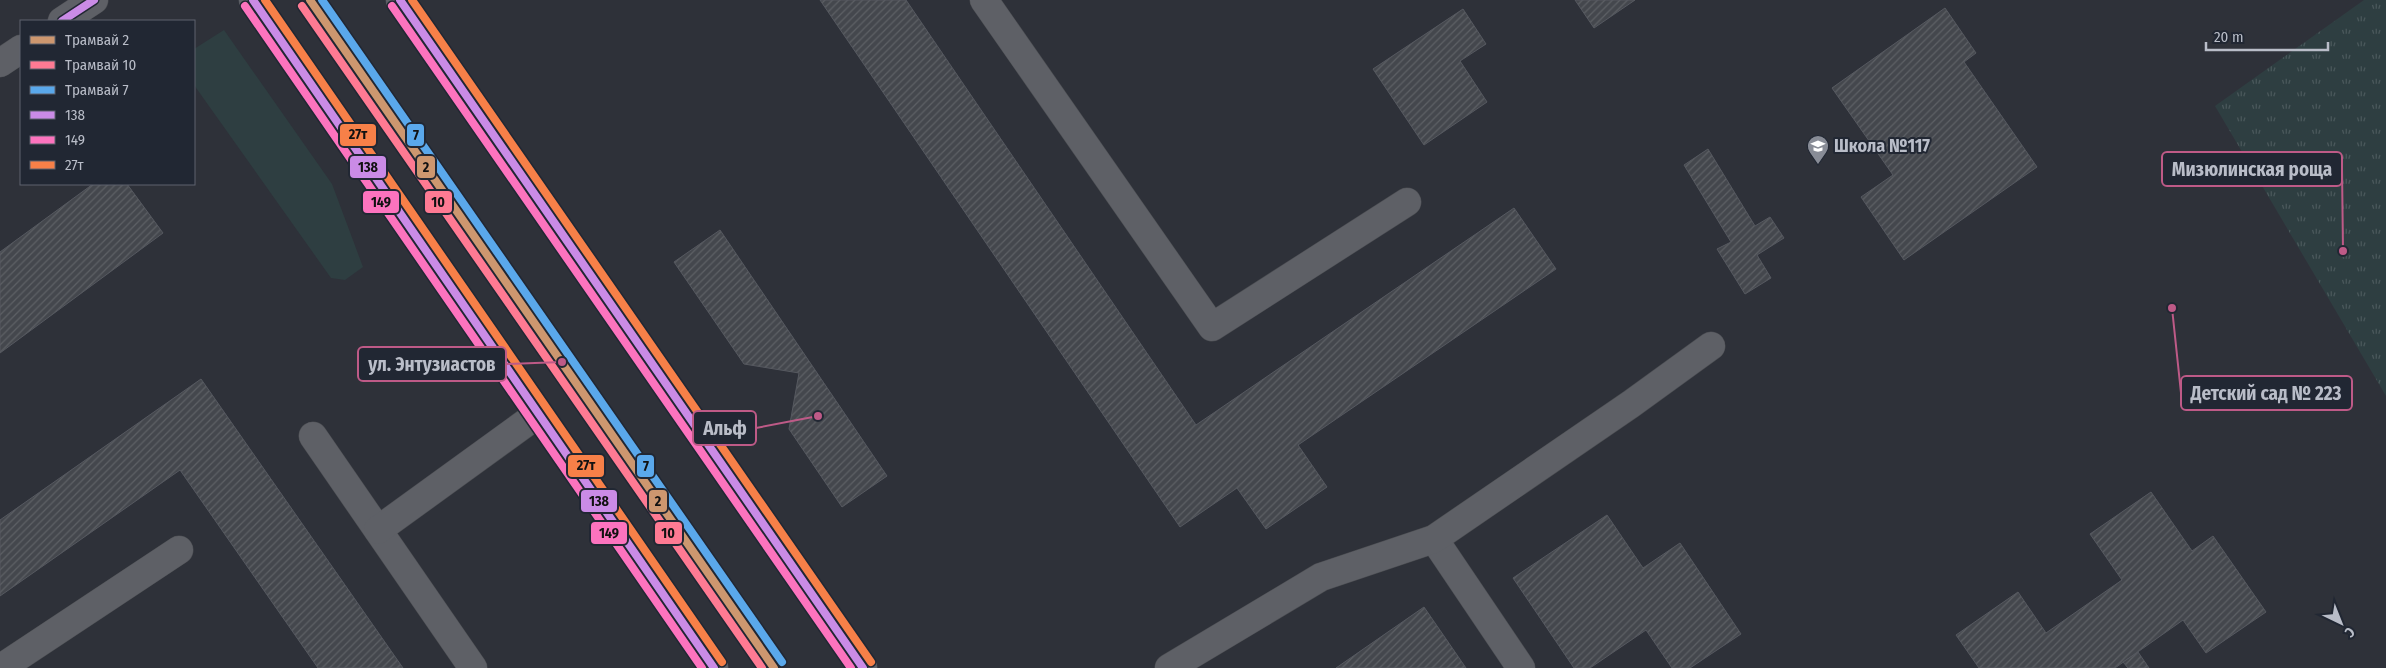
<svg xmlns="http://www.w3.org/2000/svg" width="2386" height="668" font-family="'Fira Sans Condensed',sans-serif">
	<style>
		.grass { fill: #2e3e41 }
		.park { fill: url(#park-tufts) }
		.building { fill: url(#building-hatch); stroke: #565960 }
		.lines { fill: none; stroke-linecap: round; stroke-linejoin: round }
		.minor-casing { stroke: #4a4c51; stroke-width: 29 }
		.major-casing { stroke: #4b4e55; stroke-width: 29 }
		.minor { stroke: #5e6066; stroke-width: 28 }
		.major { stroke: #5f6268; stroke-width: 28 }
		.bus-1-casing { stroke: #212733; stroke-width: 11 }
		.bus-2-casing { stroke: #212733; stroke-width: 11 }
		.bus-3-casing { stroke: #212733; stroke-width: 11 }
		.bus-1 { stroke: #ca8be6; stroke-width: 8 }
		.bus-2 { stroke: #fc73be; stroke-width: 8 }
		.bus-3 { stroke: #f78048; stroke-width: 8 }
		.tram-1-casing { stroke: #212733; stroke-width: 11 }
		.tram-2-casing { stroke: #212733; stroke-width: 11 }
		.tram-3-casing { stroke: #212733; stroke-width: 11 }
		.tram-1 { stroke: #cd976f; stroke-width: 8 }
		.tram-2 { stroke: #fe7a93; stroke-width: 8 }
		.tram-3 { stroke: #5aa8eb; stroke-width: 8 }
		.labels { text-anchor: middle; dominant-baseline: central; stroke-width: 4; stroke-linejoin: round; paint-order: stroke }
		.poi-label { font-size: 18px; font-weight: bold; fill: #b9bdc8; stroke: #212733; text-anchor: start }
		.leader { fill: none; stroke: #be5a87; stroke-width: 2 }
		.callout-dot { fill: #be5a87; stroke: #212733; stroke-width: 2 }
		.callout { fill: #212733; stroke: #be5a87; stroke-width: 2 }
		.callout-label { font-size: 19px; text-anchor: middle; font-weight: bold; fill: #b9bdc8 }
		.line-badge { stroke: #212733; stroke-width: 2 }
		.pale-badge-label { font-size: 14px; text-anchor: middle; font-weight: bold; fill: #111 }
	</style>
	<defs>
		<pattern id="park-tufts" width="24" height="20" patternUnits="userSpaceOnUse" patternTransform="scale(1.25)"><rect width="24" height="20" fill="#2e3e41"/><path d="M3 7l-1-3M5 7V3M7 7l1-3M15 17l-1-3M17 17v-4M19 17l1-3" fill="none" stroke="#4a585b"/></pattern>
		<pattern id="building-hatch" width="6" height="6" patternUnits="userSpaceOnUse" patternTransform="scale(1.25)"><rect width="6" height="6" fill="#44474d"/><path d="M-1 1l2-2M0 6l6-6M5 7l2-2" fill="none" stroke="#5d6065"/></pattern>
	</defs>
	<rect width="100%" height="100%" fill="#2e3139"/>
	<polygon class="grass" points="224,30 332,184 363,267 345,280 331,278 194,85 194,49"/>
	<polygon class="park" points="2364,0 2386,0 2386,396 2215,106"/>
	<g class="building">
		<polygon points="820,0 906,0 1196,425 1514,208 1556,269 1298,445 1327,487 1266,529 1237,488 1180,527"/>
		<polygon points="1575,0 1635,0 1594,28"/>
		<polygon points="1945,8 1976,53 1964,62 2037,167 1904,260 1861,197 1893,175 1832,88"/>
		<polygon points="1463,9 1486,44 1460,61 1487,102 1424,145 1373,69"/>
		<polygon points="1708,149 1755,226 1770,217 1784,238 1757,255 1771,278 1745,294 1717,249 1731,242 1684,165"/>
		<polygon points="93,184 127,184 163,233 0,353 0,252"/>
		<polygon points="720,230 887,476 842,507 789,429 799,373 744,364 674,262"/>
		<polygon points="201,379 403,668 318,668 180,470 0,596 0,520"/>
		<polygon points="2151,492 2192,551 2213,536 2266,612 2206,653 2183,620 2115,668 1979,668 1956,635 2018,592 2046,633 2122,580 2090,534"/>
		<polygon points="1607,515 1643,568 1680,543 1741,634 1690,668 1672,668 1646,630 1590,668 1574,668 1513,578"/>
		<polygon points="1424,607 1466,668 1336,668"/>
		<polygon points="2138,652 2149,668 2128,668 2123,662"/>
	</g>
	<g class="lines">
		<g class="minor-casing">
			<g id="minor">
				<polyline points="984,0 1212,327 1407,202"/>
				<polyline points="62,21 94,0"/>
				<polyline points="0,63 21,49"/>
				<polyline points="313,436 473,668"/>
				<polyline points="378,530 538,414"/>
				<polyline points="1434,539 1521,668"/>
				<polyline points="1,668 179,550"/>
				<polyline points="1169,668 1321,577 1434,539 1631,404 1711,346"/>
			</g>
		</g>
		<g class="major-casing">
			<g id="major">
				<polyline points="253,0 714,668"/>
				<polyline points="400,0 863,668"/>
			</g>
		</g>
		<use href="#minor" class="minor"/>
		<use href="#major" class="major"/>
		<g class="bus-1-casing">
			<g id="bus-1">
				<polyline points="253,0 714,668"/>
				<polyline points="400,0 863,668"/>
				<polyline points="62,21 94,0"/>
			</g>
		</g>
		<g class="bus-2-casing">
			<g id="bus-2">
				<polyline points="245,6 702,668"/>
				<polyline points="392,6 851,668"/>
			</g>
		</g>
		<g class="bus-3-casing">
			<g id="bus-3">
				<polyline points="265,0 722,662"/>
				<polyline points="412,0 871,662"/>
			</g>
		</g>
		<use href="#bus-1" class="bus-1"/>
		<use href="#bus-2" class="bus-2"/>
		<use href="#bus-3" class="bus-3"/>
		<g class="tram-1-casing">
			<polyline id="tram-1" points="310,0 774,668"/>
		</g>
		<g class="tram-2-casing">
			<polyline id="tram-2" points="302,6 762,668"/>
		</g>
		<g class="tram-3-casing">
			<polyline id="tram-3" points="322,0 782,662"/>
		</g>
		<use href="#tram-1" class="tram-1"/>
		<use href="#tram-2" class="tram-2"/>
		<use href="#tram-3" class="tram-3"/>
	</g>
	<defs>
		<g id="school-pin" transform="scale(1.125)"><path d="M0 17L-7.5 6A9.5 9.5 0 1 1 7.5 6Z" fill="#888c96" stroke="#212733"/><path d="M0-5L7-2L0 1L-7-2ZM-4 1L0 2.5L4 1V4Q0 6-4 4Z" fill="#fff"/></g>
	</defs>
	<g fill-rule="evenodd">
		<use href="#school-pin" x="1818" y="146"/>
	</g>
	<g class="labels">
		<g class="poi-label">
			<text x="1834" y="146">Школа №117</text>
		</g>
	</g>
	<path class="leader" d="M2343 251L2342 169M562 362L506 364M2172 308L2181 393M818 416L756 428"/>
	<g class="callout-dot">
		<circle cx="2343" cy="251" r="5"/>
		<circle cx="562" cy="362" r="5"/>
		<circle cx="2172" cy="308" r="5"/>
		<circle cx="818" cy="416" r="5"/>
	</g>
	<g class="callout">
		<rect x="2162" y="152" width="180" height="34" rx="5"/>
		<rect x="358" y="347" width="148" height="34" rx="5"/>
		<rect x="2181" y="376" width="171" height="34" rx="5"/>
		<rect x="693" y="411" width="63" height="34" rx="5"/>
	</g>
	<g class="callout-label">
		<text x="2252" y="176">Мизюлинская роща</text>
		<text x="432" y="371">ул. Энтузиастов</text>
		<text x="2266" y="400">Детский сад № 223</text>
		<text x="725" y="435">Альф</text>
	</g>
	<g class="line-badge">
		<rect x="339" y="123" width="38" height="24" rx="5" fill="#f78048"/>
		<rect x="406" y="123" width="19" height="24" rx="5" fill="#5aa8eb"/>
		<rect x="349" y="155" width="38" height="24" rx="5" fill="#ca8be6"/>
		<rect x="416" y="155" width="20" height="24" rx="5" fill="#cd976f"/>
		<rect x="424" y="190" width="29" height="24" rx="5" fill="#fe7a93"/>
		<rect x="362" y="190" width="38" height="24" rx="5" fill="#fc73be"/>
		<rect x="567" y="454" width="38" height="24" rx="5" fill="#f78048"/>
		<rect x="636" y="454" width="19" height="24" rx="5" fill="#5aa8eb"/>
		<rect x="580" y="489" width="38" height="24" rx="5" fill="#ca8be6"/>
		<rect x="648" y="489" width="20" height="24" rx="5" fill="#cd976f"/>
		<rect x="654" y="521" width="29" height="24" rx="5" fill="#fe7a93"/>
		<rect x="590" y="521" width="38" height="24" rx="5" fill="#fc73be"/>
	</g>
	<g class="pale-badge-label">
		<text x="358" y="139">27т</text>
		<text x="416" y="140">7</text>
		<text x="368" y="172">138</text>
		<text x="426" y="172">2</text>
		<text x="438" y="207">10</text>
		<text x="381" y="207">149</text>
		<text x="586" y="470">27т</text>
		<text x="646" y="471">7</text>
		<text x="599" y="506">138</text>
		<text x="658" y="506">2</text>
		<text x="668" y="538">10</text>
		<text x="609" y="538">149</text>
	</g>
	<rect x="20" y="20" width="175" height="165" fill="#212733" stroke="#5e636f"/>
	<rect x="30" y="36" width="25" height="8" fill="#cd976f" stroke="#5e636f"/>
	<text x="65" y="45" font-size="15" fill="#b9bdc8">Трамвай 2</text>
	<rect x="30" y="61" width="25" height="8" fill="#fe7a93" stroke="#5e636f"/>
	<text x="65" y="70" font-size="15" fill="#b9bdc8">Трамвай 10</text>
	<rect x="30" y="86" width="25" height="8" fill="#5aa8eb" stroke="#5e636f"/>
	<text x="65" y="95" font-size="15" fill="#b9bdc8">Трамвай 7</text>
	<rect x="30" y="111" width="25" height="8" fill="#ca8be6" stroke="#5e636f"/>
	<text x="65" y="120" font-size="15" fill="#b9bdc8">138</text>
	<rect x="30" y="136" width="25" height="8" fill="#fc73be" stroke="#5e636f"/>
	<text x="65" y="145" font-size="15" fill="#b9bdc8">149</text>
	<rect x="30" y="161" width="25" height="8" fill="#f78048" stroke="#5e636f"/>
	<text x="65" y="170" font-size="15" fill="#b9bdc8">27т</text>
	<g transform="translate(2341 623) rotate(137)" stroke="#212733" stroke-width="4" paint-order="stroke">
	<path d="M0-4L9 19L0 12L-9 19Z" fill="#b9bdc8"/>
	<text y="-8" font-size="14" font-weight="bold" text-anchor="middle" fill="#b9bdc8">С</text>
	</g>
	<path d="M2206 42v8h122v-8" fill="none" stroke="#b9bdc8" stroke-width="2.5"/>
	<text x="2214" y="42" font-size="15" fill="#b9bdc8" stroke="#212733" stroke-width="4" paint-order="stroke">20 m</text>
</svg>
